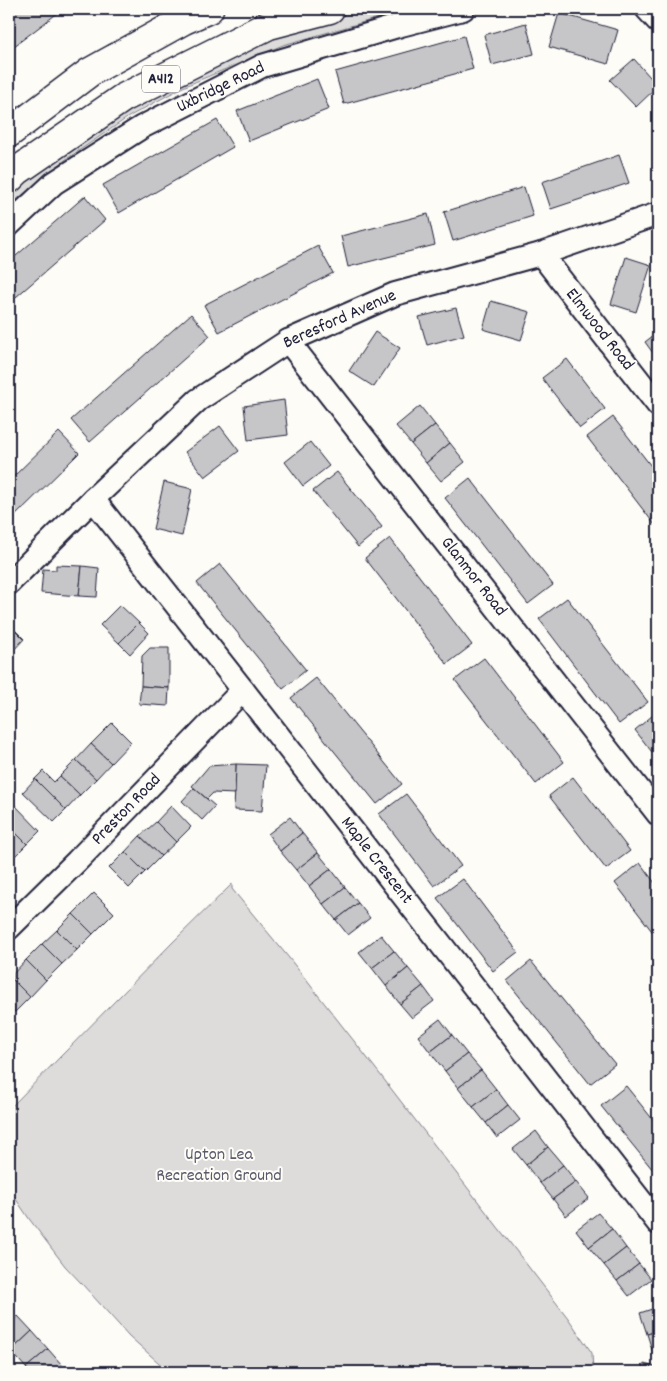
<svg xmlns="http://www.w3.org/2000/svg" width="667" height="1381" font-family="Dekko,sans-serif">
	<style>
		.green { fill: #dddcdb; stroke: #807f8b }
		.building { fill: #c6c6c8; stroke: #22223b }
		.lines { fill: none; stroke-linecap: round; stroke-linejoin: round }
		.minor-casing { stroke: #22223b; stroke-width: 26 }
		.primary-casing { stroke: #22223b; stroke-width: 31 }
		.minor { stroke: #fdfcf7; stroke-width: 22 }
		.primary { stroke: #fdfcf7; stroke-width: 28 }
		.labels { text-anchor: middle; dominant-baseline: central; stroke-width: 4; stroke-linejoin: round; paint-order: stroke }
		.shield { fill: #fdfcf7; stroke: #646373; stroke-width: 1 }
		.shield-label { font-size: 16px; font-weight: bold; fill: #22223b }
		.street-label { font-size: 18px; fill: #22223b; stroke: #fdfcf7 }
		.park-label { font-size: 18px; fill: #5a5a6b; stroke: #fdfcf7 }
	</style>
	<rect width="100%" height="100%" fill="#fdfcf7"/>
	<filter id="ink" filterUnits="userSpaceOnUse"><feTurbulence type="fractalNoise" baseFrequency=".02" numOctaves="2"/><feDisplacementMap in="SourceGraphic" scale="10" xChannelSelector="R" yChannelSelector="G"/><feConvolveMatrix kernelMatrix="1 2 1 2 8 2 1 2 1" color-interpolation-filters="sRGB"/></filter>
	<g filter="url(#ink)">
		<g class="green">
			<polygon points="374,9 410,9 283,45 183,87 130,116 65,160 9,206 9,193 92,131 191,74 312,22"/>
			<polygon points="232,884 232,889 289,958 372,1064 568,1318 592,1353 593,1372 169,1372 129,1336 82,1284 65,1266 30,1220 9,1189 9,1109 173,942"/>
		</g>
		<g class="building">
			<polygon points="17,9 63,9 9,50 9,15"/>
			<polygon points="559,13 618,30 608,64 549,47"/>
			<polygon points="526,23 534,54 492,65 484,35"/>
			<polygon points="464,36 473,69 344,104 335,72"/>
			<polygon points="634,59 658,86 636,107 610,80"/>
			<polygon points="317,79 329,109 249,141 237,111"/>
			<polygon points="217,120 233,147 119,213 103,185"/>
			<polygon points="619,155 629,183 551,209 542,182"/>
			<polygon points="524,187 533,216 453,241 444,212"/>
			<polygon points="85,196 105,220 9,303 9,262"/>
			<polygon points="428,214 435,245 348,267 341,236"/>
			<polygon points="318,246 333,273 219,332 204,305"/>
			<polygon points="626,257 651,265 636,312 611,304"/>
			<polygon points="491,301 530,312 521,340 483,329"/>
			<polygon points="456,308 464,335 427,345 419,317"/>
			<polygon points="191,314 210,336 90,442 71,420"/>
			<polygon points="375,332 400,348 374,387 349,371"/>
			<polygon points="658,332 658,360 645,342"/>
			<polygon points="567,359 605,409 580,428 542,378"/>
			<polygon points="284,400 288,435 248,440 244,406"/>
			<polygon points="420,406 435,425 411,444 396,426"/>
			<polygon points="613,417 658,475 658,529 587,437"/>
			<polygon points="435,425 450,443 426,463 411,444"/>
			<polygon points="220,426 239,451 205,477 185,452"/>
			<polygon points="59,432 79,453 9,522 9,481"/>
			<polygon points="310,442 329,466 303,486 285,462"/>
			<polygon points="450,443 465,462 441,481 426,463"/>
			<polygon points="337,472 382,527 358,547 313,491"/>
			<polygon points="470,478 553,585 528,604 445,498"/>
			<polygon points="164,482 192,489 182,536 153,529"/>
			<polygon points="390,538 472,645 447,664 365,558"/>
			<polygon points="220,564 306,670 283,689 197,583"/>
			<polygon points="56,565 82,566 79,596 41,593 43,569 56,570"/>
			<polygon points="82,566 99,568 97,597 79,596"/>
			<polygon points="567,598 648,702 619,724 539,619"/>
			<polygon points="120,605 139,623 119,643 100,625"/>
			<polygon points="139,623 149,633 130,654 119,643"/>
			<polygon points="9,624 24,639 12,652 9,649"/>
			<polygon points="150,648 169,648 169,688 141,686 142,656"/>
			<polygon points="484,658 564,762 536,784 455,680"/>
			<polygon points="316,678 402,784 377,804 291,698"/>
			<polygon points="141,686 169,688 168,706 139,704"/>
			<polygon points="658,711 658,760 635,730"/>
			<polygon points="112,723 131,742 111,763 91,744"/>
			<polygon points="91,744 111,763 96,779 76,760"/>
			<polygon points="76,760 96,779 80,795 60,776"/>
			<polygon points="236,764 266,765 262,811 234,810"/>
			<polygon points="236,764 235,794 213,793 207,799 192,786 209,766"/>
			<polygon points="43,771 54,782 60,776 80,795 66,810 35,779"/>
			<polygon points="573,777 630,851 606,869 549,796"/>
			<polygon points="35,779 66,810 54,822 23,792"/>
			<polygon points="194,788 215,806 202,820 182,801"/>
			<polygon points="406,794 461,866 434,886 379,814"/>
			<polygon points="13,803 40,831 27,844 9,826 9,807"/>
			<polygon points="171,806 191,827 176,842 156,822"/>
			<polygon points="290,817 302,833 280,851 268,834"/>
			<polygon points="156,822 176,842 161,856 140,836"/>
			<polygon points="9,826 27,844 11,860 9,858"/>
			<polygon points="302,833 318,853 296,870 280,851"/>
			<polygon points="140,836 161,856 145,872 125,852"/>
			<polygon points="125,852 145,872 129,888 109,868"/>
			<polygon points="318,853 331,869 309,886 296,870"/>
			<polygon points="640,863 658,887 658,939 615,883"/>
			<polygon points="331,869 345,887 323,904 309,886"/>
			<polygon points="463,879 518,952 493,971 437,898"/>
			<polygon points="345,887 358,903 336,920 323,904"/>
			<polygon points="94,893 114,913 93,934 73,914"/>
			<polygon points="358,903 370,918 348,935 336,920"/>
			<polygon points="73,914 93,934 77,950 57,930"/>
			<polygon points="57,930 77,950 62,964 42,944"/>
			<polygon points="381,935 394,951 372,968 359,952"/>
			<polygon points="42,944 62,964 46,980 26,960"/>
			<polygon points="394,951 408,968 386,986 372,968"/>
			<polygon points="26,960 46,980 30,997 10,977"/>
			<polygon points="531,961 615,1064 590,1084 507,981"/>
			<polygon points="408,968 423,986 400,1004 386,986"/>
			<polygon points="10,977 30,997 15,1012 9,1006 9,978"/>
			<polygon points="423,986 434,1001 412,1018 400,1004"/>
			<polygon points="440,1019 452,1035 430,1052 418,1036"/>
			<polygon points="452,1035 467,1054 445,1071 430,1052"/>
			<polygon points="467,1054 481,1070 458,1088 445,1071"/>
			<polygon points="481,1070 496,1089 473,1107 458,1088"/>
			<polygon points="626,1086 658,1126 658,1166 653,1170 601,1106"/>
			<polygon points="496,1089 508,1105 486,1123 473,1107"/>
			<polygon points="508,1105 520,1120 497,1138 486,1123"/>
			<polygon points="536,1131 548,1147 526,1165 513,1149"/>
			<polygon points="548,1147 563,1165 540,1183 526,1165"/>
			<polygon points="563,1165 576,1182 553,1199 540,1183"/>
			<polygon points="576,1182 589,1198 566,1216 553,1199"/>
			<polygon points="598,1213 612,1229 589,1247 576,1230"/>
			<polygon points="612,1229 626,1248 604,1265 589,1247"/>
			<polygon points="626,1248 639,1264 617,1281 604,1265"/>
			<polygon points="639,1264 651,1279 629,1296 617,1281"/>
			<polygon points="658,1307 658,1331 647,1334 640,1313"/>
			<polygon points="18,1316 32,1331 11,1351 9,1349 9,1324"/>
			<polygon points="32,1331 48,1349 26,1368 11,1351"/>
			<polygon points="658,1331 658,1354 654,1356 647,1334"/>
			<polygon points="48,1349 62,1365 54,1372 30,1372 26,1368"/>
			<polygon points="644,1364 655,1367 656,1364 658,1365 658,1372 642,1372"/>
			<polygon points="62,1365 69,1372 54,1372"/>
		</g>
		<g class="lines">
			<g class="minor-casing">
				<g id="minor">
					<polyline points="647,9 658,21"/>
					<polyline points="9,225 54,183 142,127 262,66 401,25 463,9"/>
					<polyline points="541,254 658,405"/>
					<polyline points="288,341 658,814"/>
					<polyline points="93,499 243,690 658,1223"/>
					<polyline points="9,583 93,499 198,400 288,341 395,294 541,254 658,214"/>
					<polyline points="9,928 77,861 243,690"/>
				</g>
			</g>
			<g class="primary-casing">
				<g id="primary">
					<polyline points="9,133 90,72 184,20 209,9"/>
					<polyline points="9,179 17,171 123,98 269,25 330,9"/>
				</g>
			</g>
			<use href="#minor" class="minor"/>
			<use href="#primary" class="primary"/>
		</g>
	</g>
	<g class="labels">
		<rect class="shield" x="142" y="65.5" width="38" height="27" rx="4"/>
		<g class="shield-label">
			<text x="161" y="79">A412</text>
		</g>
		<g class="street-label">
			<text transform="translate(221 88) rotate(-26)">Uxbridge Road</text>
			<text transform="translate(340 320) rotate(-24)">Beresford Avenue</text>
			<text transform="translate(599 330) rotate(52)">Elmwood Road</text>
			<text transform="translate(473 577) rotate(52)">Glanmor Road</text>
			<text transform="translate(127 810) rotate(-46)">Preston Road</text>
			<text transform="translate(376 861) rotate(52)">Maple Crescent</text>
		</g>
		<g class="park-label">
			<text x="219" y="1155">Upton Lea<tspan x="219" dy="21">Recreation Ground</tspan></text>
		</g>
	</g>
	<rect width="667" height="1381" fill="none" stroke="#fdfcf7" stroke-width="30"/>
	<rect x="15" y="15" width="637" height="1351" fill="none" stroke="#22223b" stroke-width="2" filter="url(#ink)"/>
</svg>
